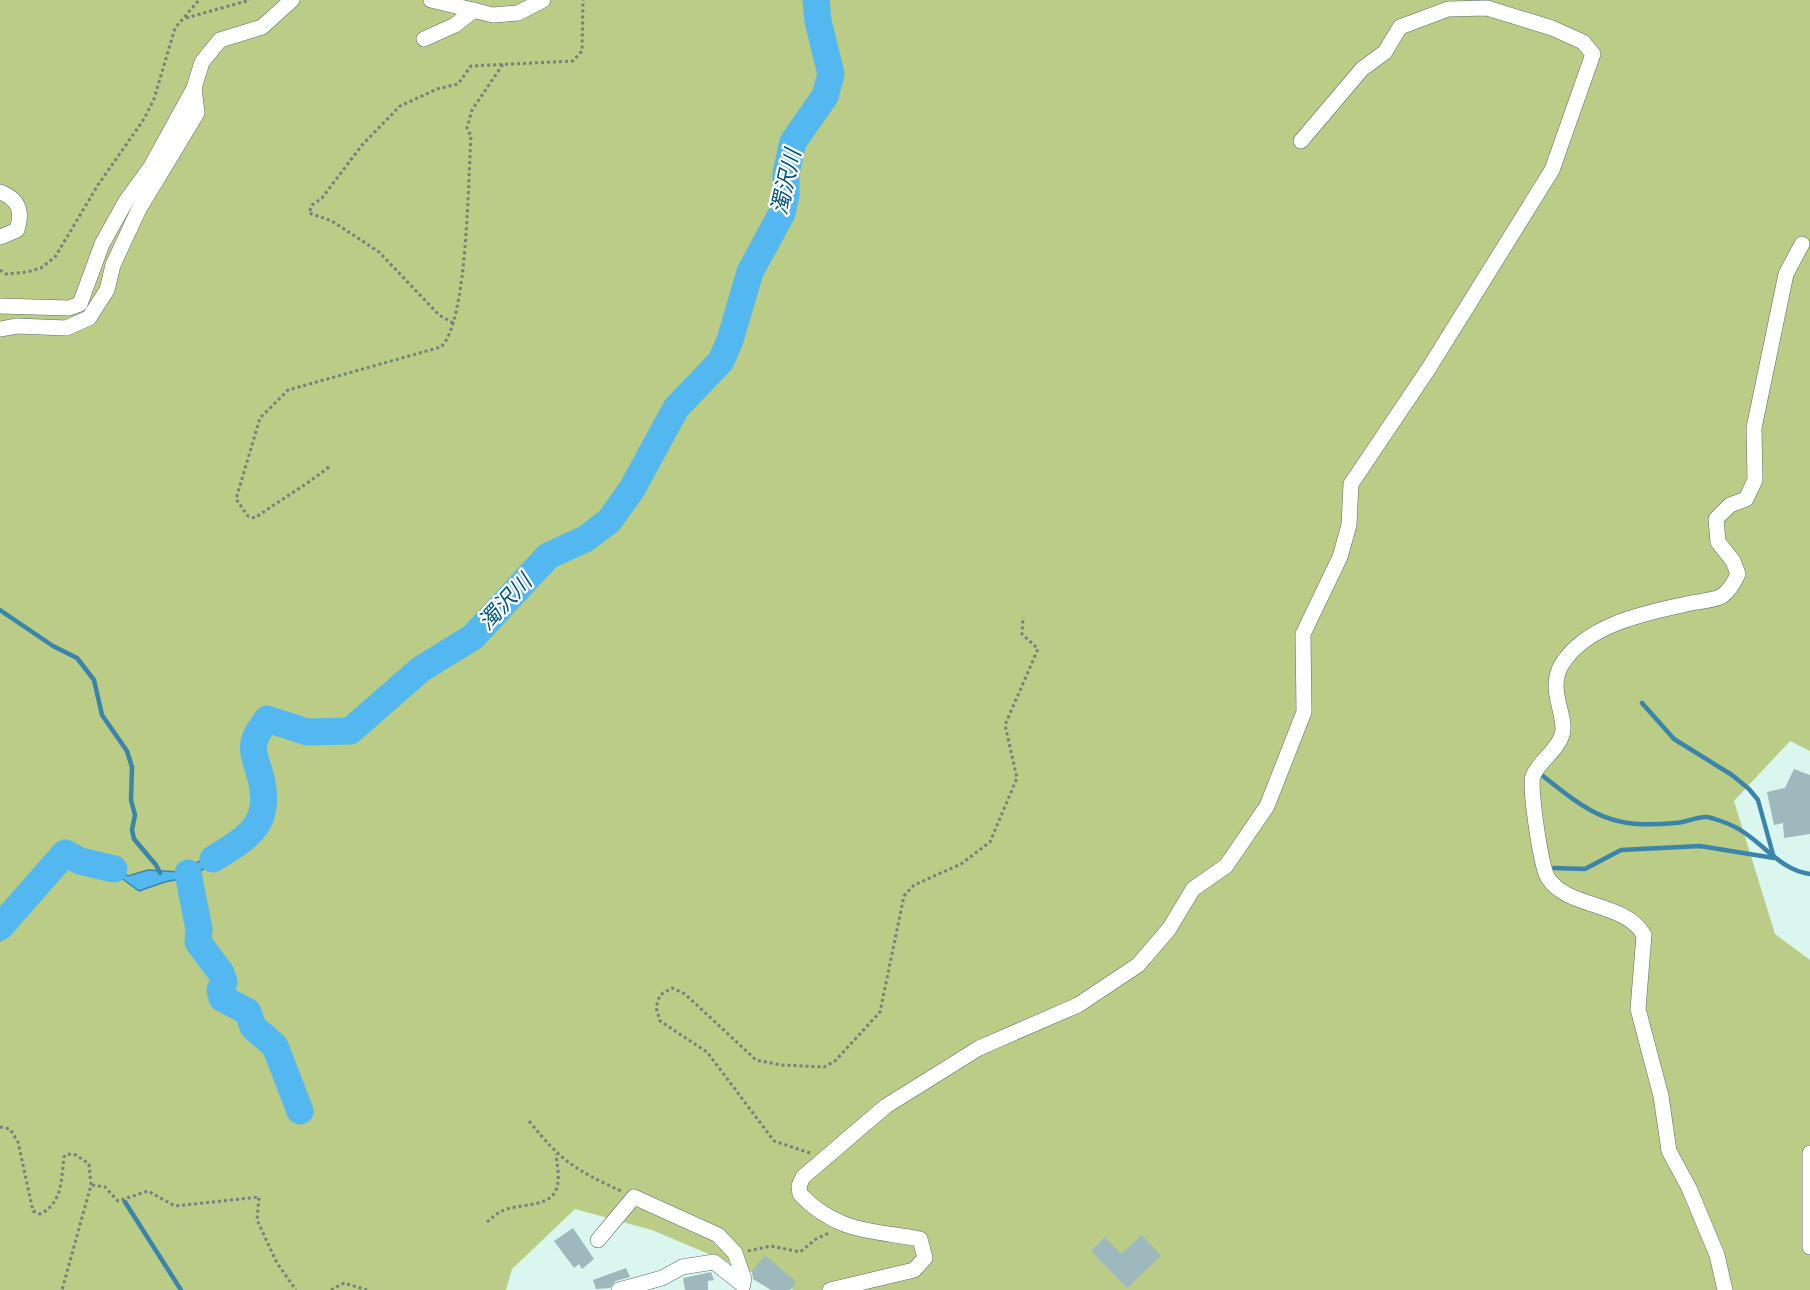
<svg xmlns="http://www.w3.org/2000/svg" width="1810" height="1290" font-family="Cabin,'Noto Sans JP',sans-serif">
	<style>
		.green { fill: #bacc85 }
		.water { fill: #52b8ef; stroke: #3b85ab; stroke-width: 1.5 }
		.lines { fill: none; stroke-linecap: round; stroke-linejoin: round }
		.stream { stroke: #3b85ab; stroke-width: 4.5 }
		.river { stroke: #52b8ef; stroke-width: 27 }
		.building { fill: #9eb9bd }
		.minor-casing { stroke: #58706a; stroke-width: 16 }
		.path { stroke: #71847f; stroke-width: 3; stroke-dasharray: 3 3; stroke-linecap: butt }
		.minor { stroke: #fff; stroke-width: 15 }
		.labels { text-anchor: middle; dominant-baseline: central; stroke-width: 4.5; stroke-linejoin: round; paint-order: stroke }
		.water-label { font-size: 22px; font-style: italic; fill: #05597e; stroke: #fff }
	</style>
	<rect width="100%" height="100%" fill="#daf6ee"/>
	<polygon class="green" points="0,0 1810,0 1810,751 1790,741 1734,801 1775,934 1810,960 1810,1290 794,1290 652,1230 575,1209 512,1269 506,1290 0,1290"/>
	<g class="water">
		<path d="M 242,838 L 245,843 L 194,875 L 190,881 C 174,876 154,886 139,891 L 109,869 L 78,863 L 80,858 L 111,864 L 128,876 L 148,870 L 180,872 Z"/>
		<path d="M 54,861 L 57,865 L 23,909 C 22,924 10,931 0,941 L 0,913 L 21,899 Z"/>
	</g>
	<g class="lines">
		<g class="stream">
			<polyline points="0,610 53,646 77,658 94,680 102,715 127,751 132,767 131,800 135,815 132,830 134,839 156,865 160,873"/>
			<path d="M 1543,776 C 1592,815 1611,829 1675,823 C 1685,823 1698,816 1707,817 C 1713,818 1727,823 1733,826 C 1760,838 1778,870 1810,874"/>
			<polyline points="1554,868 1585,869 1621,850 1700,846 1774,858 1758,800 1749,789 1732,775 1674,739 1642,703"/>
			<polyline points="125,1202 181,1290"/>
		</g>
		<g class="river">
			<path d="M 213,859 C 253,835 274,821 259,771 C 256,762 251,748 255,739 C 257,732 263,726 267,719 L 307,732 L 350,731 L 421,669 L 473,637 L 548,556 L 585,539 L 609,521 L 632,489 L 676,408 L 721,361 L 730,340 L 750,272 L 782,213 L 786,195 L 786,173 L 793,142 L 825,96 L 831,74 L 818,21 L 816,0"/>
			<polyline points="188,873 199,929 198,942 221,973 224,982 220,990 222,998 248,1012 253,1027 275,1046 300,1111"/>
			<polyline points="0,927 65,853 80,861 114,869"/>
		</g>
	</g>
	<g class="building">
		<polygon points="1794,769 1810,775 1810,834 1784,838 1783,823 1774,825 1767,792 1785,788"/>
		<polygon points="573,1228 594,1259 582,1269 579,1264 574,1268 554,1241"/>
		<polygon points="1142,1235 1161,1256 1127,1288 1091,1251 1105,1237 1121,1254"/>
		<polygon points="765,1255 796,1282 790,1290 771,1290 753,1279 752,1271"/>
		<polygon points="626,1268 630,1277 616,1281 610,1288 596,1289 593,1280"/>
		<polygon points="711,1272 714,1280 708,1281 708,1290 685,1290 683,1278"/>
	</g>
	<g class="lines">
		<g class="minor-casing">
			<g id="minor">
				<polyline points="431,0 493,15 518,13 543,0"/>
				<polyline points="424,39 455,25 474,10"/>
				<path d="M 0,192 C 19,199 23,211 17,230 L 0,237"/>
				<polyline points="0,306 69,308 80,304 102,244 126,201 150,168 194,88 202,62 220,40 262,27 292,0"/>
				<polyline points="0,329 17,326 66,328 89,318 107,290 113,265 139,209 197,113 194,88"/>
				<polyline points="1810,1153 1810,1247"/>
				<polyline points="598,1240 634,1197 718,1235 735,1253 744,1279 742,1284"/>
				<polyline points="619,1290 662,1278 682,1267 714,1262 743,1285"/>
				<path d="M 830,1290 L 914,1270 L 925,1258 L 920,1239 C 872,1230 837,1233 800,1194 L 799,1186 L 803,1177 L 886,1106 L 979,1048 L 1078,1005 L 1138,965 L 1169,929 L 1193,889 L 1226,866 L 1267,806 L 1304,712 L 1303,634 L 1340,557 L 1349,525 L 1351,484 L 1429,368 L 1552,170 L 1593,54 L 1583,42 L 1552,28 L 1487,8 L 1448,9 L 1400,27 L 1385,52 L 1362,69 L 1301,141"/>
				<path d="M 1725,1290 L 1717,1255 L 1689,1188 L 1669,1151 L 1661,1096 L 1638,1009 L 1644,935 C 1624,901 1568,909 1548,878 C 1541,867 1529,787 1533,776 C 1539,761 1557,751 1562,735 C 1568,716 1546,690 1562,664 C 1588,623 1647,613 1691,603 C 1701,601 1712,601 1722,596 C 1730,590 1734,583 1738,574 L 1733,561 L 1718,542 L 1716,519 L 1730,505 L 1746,499 L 1755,480 L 1754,428 L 1786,274 L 1802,244"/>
			</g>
		</g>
		<g class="path">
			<polyline points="186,18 250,0"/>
			<polyline points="0,270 6,274 27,272 41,268 55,257 98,185 144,119 154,99 175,28 199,0"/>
			<polyline points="453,323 439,315 379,252 332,221 309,213 312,205 322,198 362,145 400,106 437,89 458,84 471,66 573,61 582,51 583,0"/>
			<path d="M 329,467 C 305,486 280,500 255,518 L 248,516 L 236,499 L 260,418 L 288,390 L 441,347 C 468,322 468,176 471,136 L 467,128 L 472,110 L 503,64"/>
			<path d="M 529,1121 C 562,1162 574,1169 621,1191"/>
			<path d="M 0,1127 L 10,1129 L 18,1142 L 33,1211 L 40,1214 C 63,1203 61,1179 64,1157 L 67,1154 L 76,1155 L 89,1164 L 91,1185 L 62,1290"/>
			<polyline points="810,1153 774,1141 707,1052 660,1021 656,1007 660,995 672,988 685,994 756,1060 781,1065 824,1067 835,1061 880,1012 904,896 914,885 961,864 990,842 1017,778 1005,725 1038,649 1022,634 1023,617"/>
			<polyline points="92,1185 105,1187 118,1201 148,1191 175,1206 259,1197 257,1220 277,1263 296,1290"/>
			<path d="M 487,1222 C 492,1218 497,1213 502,1211 C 518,1203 546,1208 555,1192 C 561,1181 557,1165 556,1154"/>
			<polyline points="748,1251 771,1246 800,1252 816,1239 829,1233"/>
			<polyline points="331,1290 344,1283 367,1290"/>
		</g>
		<use href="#minor" class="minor"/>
	</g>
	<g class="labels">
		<g class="water-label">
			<text transform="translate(786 182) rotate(-77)">濁沢川</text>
			<text transform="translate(505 602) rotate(-47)">濁沢川</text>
		</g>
	</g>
</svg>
